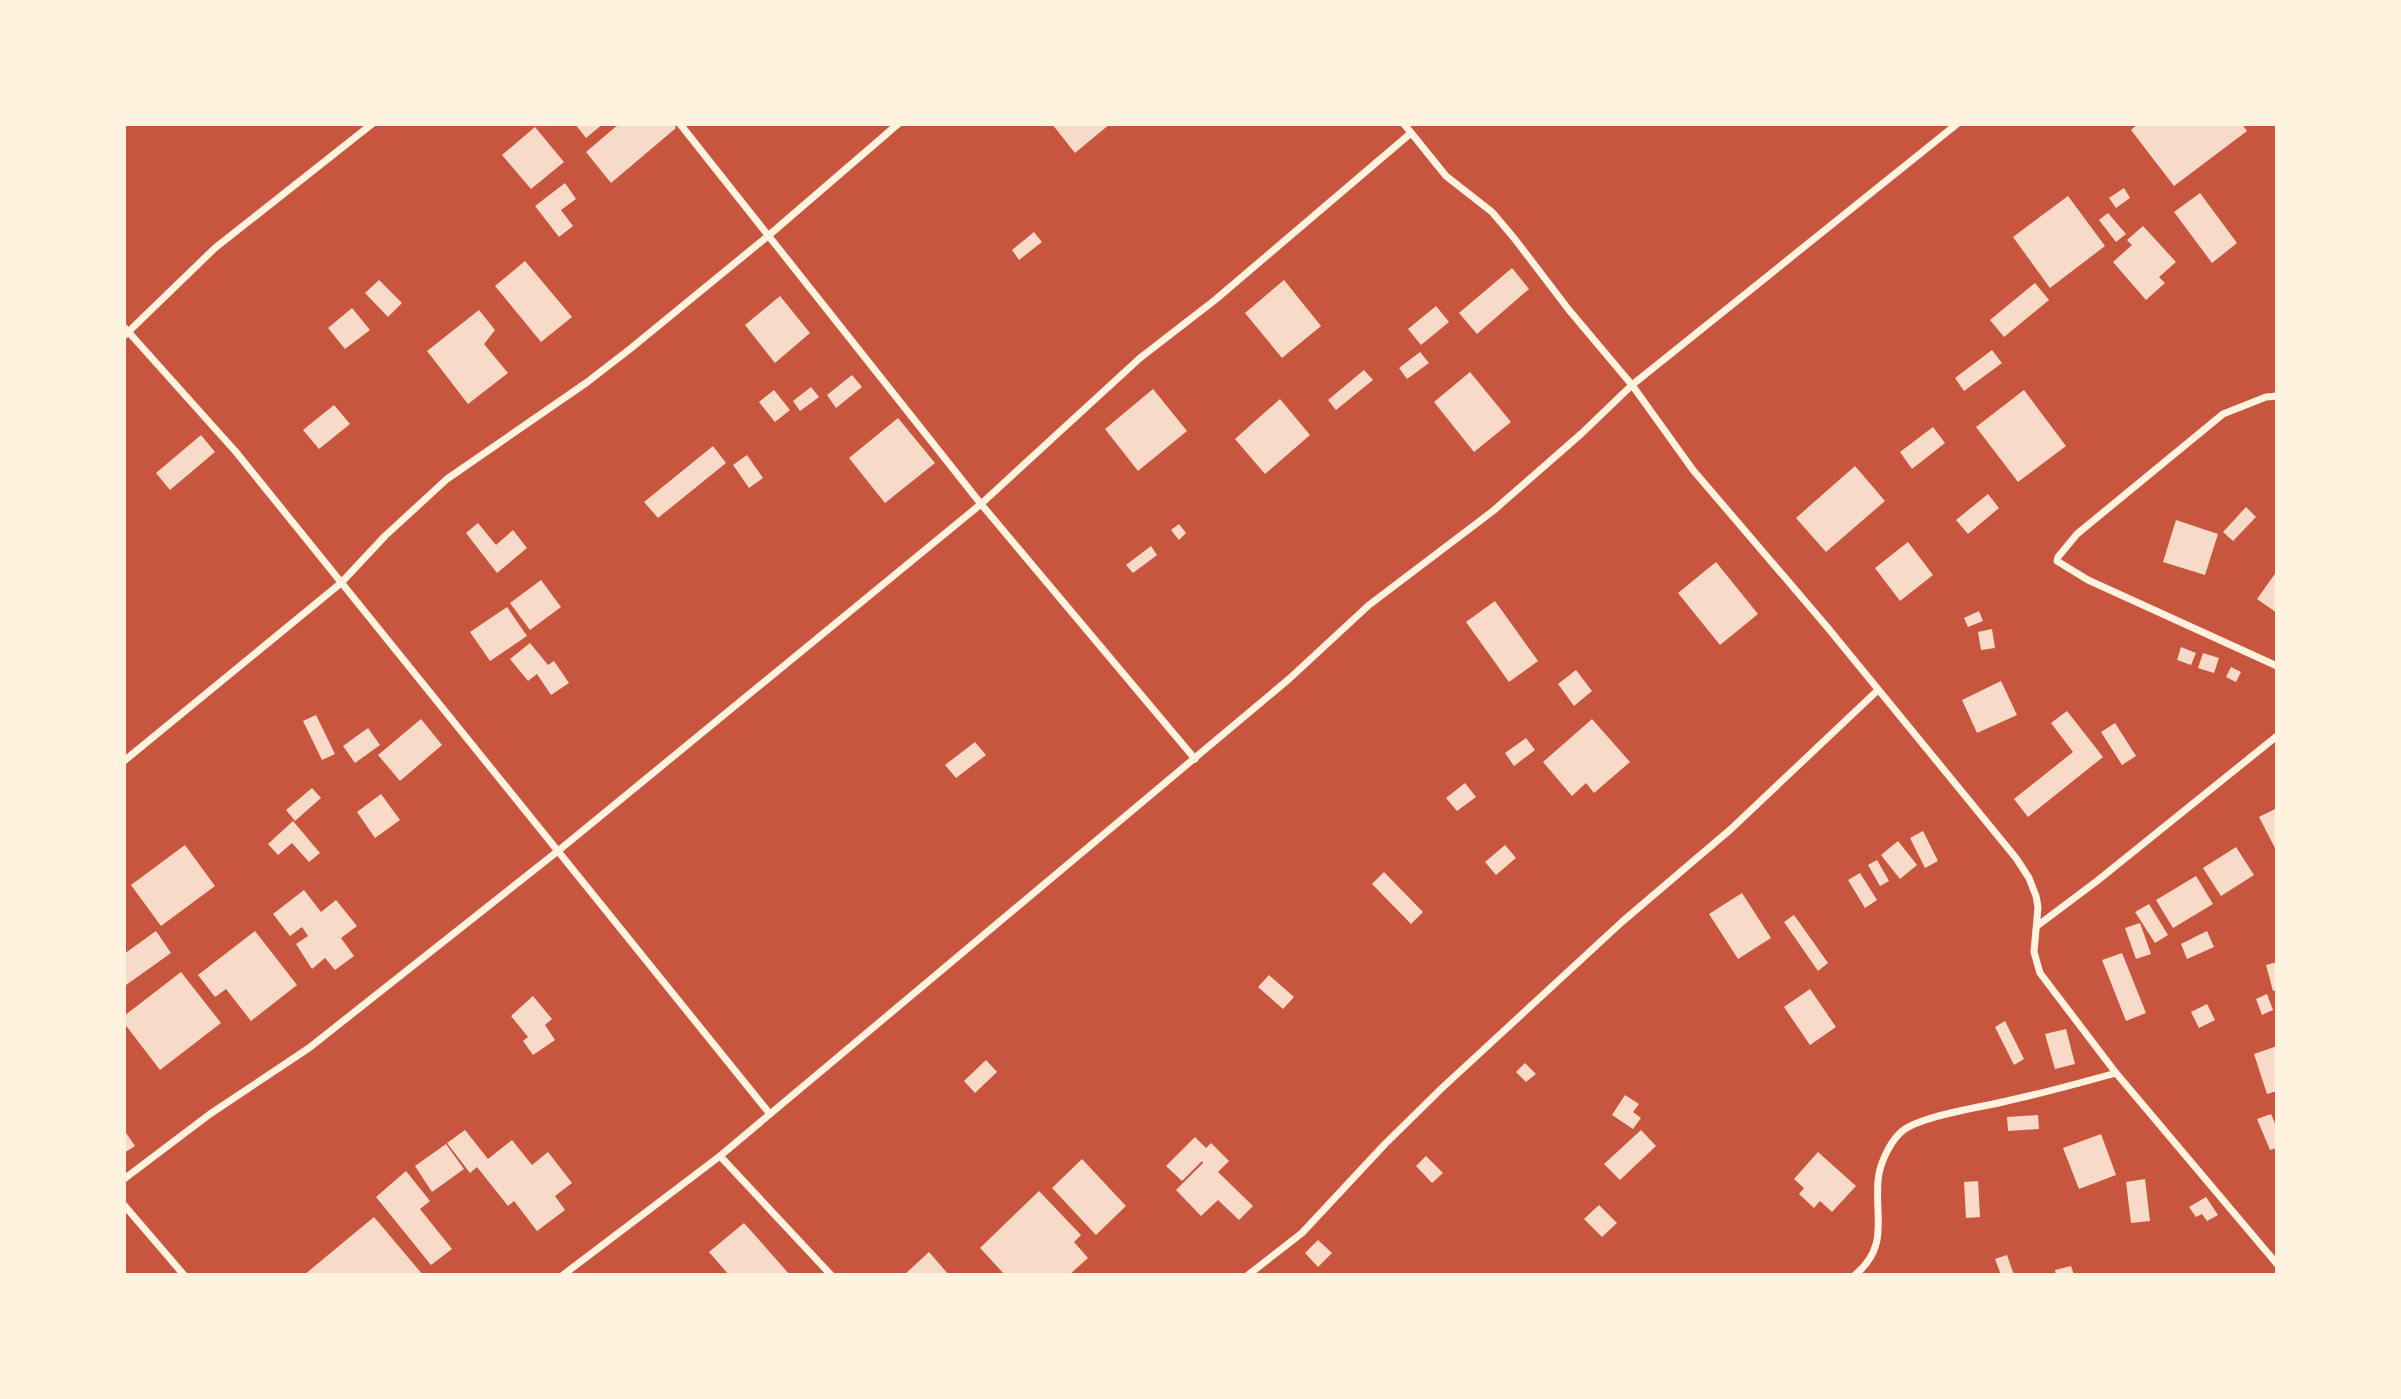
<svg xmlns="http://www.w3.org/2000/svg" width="2401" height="1399" font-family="'Varela Round',sans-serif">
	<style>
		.building { fill: #f7dbc8 }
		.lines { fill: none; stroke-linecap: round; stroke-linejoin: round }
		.minor { stroke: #fff3e0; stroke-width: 7 }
	</style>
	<rect width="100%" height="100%" fill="#c8553d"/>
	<g class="building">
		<polygon points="575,124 603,124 586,138"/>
		<polygon points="619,124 673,124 676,128 611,183 586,152"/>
		<polygon points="1052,124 1110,124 1075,153"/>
		<polygon points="2138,124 2242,124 2247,131 2174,186 2131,130"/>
		<polygon points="535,127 564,162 531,189 502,155"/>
		<polygon points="565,183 576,199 561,210 573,226 559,237 535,206"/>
		<polygon points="2124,188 2130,198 2116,208 2109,198"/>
		<polygon points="2200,193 2237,243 2212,263 2174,212"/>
		<polygon points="2068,196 2105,246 2050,288 2013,237"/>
		<polygon points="2108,213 2126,234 2116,242 2099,220"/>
		<polygon points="2143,226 2176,262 2159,277 2165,283 2146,300 2113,262 2132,245 2127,240"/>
		<polygon points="1034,232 1042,242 1019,260 1012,250"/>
		<polygon points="525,261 572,317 541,342 495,286"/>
		<polygon points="1512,268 1529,289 1477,334 1459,313"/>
		<polygon points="379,280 402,303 388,317 365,293"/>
		<polygon points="1284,280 1321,326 1282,358 1245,313"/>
		<polygon points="2035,283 2049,300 2004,337 1990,320"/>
		<polygon points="780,296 810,333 775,363 745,325"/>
		<polygon points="1436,306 1449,322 1421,345 1408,329"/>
		<polygon points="352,308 370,330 345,349 328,328"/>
		<polygon points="479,310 495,330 484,344 508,373 468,404 427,351"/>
		<polygon points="1992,350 2002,363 1964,391 1955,378"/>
		<polygon points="1420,352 1429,363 1407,379 1399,368"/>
		<polygon points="1364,370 1373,380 1336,410 1328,400"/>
		<polygon points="1470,372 1511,422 1474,452 1434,402"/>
		<polygon points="852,375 862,387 836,408 827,395"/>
		<polygon points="811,387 819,397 800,411 793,401"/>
		<polygon points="1153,389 1187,431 1138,471 1105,429"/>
		<polygon points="774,390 790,410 775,422 759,402"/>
		<polygon points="2024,390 2066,446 2018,482 1976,427"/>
		<polygon points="1280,399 1310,435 1265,474 1235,439"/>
		<polygon points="334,405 350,424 319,449 303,430"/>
		<polygon points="898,418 935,463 885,503 849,458"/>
		<polygon points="1933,427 1945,443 1912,469 1900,452"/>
		<polygon points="201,435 215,452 170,490 156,473"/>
		<polygon points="713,446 726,463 658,518 644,502"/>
		<polygon points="747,455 763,478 749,488 733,465"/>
		<polygon points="1855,466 1885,501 1826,552 1796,518"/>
		<polygon points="1988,494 1999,508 1968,534 1956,520"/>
		<polygon points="2246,507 2256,517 2233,541 2223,532"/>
		<polygon points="2176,520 2218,534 2205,575 2163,562"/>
		<polygon points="478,523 496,545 513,530 527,548 497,573 466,533"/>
		<polygon points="1179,524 1186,533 1179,540 1171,530"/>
		<polygon points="1908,542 1933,575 1900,601 1875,568"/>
		<polygon points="1151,546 1157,555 1133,573 1126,565"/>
		<polygon points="1716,562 1758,614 1720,645 1678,593"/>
		<polygon points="2277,571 2277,613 2257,599"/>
		<polygon points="541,580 561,607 530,630 510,603"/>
		<polygon points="1495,601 1538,661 1509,682 1466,622"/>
		<polygon points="507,607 527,636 490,661 470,632"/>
		<polygon points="1979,611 1983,621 1968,627 1964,618"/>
		<polygon points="1992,629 1995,648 1981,650 1978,632"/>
		<polygon points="530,643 548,665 554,661 569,683 551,695 537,674 528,681 510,659"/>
		<polygon points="2181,647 2196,653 2191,665 2177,660"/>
		<polygon points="2203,653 2219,658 2214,673 2198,668"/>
		<polygon points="2231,667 2241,672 2236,682 2226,677"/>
		<polygon points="1576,670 1592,691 1574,706 1558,684"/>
		<polygon points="2001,681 2017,715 1977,733 1962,700"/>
		<polygon points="2067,711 2103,757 2028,817 2014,799 2073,752 2051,723"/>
		<polygon points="316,715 335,754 322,760 303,721"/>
		<polygon points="421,719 442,745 400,781 378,755"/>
		<polygon points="1592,719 1630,762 1594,793 1586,783 1572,796 1543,762"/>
		<polygon points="2115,723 2136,756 2122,765 2101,732"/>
		<polygon points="368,728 380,745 355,763 343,746"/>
		<polygon points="1526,738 1535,750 1514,766 1505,753"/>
		<polygon points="975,742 986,755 956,778 945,765"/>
		<polygon points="1465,783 1476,797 1457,811 1446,798"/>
		<polygon points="312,788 321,798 295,821 286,810"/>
		<polygon points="381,794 400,820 375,838 357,812"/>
		<polygon points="2277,808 2277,852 2259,817"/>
		<polygon points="293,821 320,853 309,862 292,843 278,855 268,844"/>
		<polygon points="1923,831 1938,861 1925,868 1910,838"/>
		<polygon points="1898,841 1917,865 1900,879 1881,855"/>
		<polygon points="185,845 215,886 161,926 131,885"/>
		<polygon points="1505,845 1516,858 1496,875 1485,862"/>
		<polygon points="2236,847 2254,875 2221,896 2203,868"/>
		<polygon points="1877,860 1889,881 1880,886 1868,865"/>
		<polygon points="1384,872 1423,912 1411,924 1372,884"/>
		<polygon points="1860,873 1877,900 1865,908 1848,880"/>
		<polygon points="2196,876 2213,904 2173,928 2156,900"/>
		<polygon points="304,890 321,912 336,900 357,926 341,938 354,956 335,970 325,958 312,969 296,944 308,936 302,927 290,936 273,914"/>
		<polygon points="1742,893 1771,938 1738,959 1709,914"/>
		<polygon points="2149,904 2168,935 2155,943 2135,912"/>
		<polygon points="1794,915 1828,963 1818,971 1784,922"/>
		<polygon points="2140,923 2151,954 2136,959 2125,928"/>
		<polygon points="156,931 171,953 126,985 124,982 124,954"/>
		<polygon points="255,931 297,985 251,1021 226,989 215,997 198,975"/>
		<polygon points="2207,931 2214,947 2187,959 2181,944"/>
		<polygon points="2122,953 2146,1013 2126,1021 2102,960"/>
		<polygon points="2277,962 2277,990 2273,991 2266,965"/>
		<polygon points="181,972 221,1023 160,1070 124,1023 124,1016"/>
		<polygon points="1269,975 1294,997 1283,1009 1258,987"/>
		<polygon points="1810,989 1836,1027 1810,1045 1784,1007"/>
		<polygon points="2267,994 2273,1010 2262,1015 2256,999"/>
		<polygon points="533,996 552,1019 545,1025 555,1040 533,1055 523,1041 528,1037 511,1016"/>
		<polygon points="2207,1004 2215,1020 2199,1028 2191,1012"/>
		<polygon points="2005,1021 2024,1059 2014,1065 1995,1027"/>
		<polygon points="2066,1029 2075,1064 2055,1069 2045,1034"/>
		<polygon points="2277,1046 2277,1091 2267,1094 2254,1054"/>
		<polygon points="986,1060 997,1072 975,1093 964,1081"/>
		<polygon points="1525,1063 1536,1074 1526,1082 1516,1072"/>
		<polygon points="1625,1095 1639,1104 1633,1112 1641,1118 1633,1129 1612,1115"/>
		<polygon points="2271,1114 2277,1128 2277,1148 2270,1150 2257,1119"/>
		<polygon points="2038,1115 2039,1129 2008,1131 2007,1117"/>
		<polygon points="124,1130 135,1146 124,1153"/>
		<polygon points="465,1130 488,1159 512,1140 532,1165 548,1152 572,1183 555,1196 565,1210 537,1231 514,1201 508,1206 477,1167 470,1173 447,1143"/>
		<polygon points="1641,1130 1656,1146 1620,1180 1604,1164"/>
		<polygon points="2101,1134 2116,1175 2079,1189 2063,1148"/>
		<polygon points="1195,1137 1206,1148 1211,1143 1229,1161 1218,1172 1253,1206 1239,1220 1218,1200 1201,1216 1176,1190 1203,1163 1202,1161 1182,1181 1166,1166"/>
		<polygon points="446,1144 464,1169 432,1192 415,1166"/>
		<polygon points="1818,1152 1856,1186 1832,1212 1820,1201 1814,1208 1799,1194 1804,1188 1794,1179"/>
		<polygon points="1426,1156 1443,1173 1432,1183 1416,1166"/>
		<polygon points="1082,1159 1126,1206 1096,1235 1052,1188"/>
		<polygon points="406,1171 430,1201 420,1209 452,1249 431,1265 376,1197"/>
		<polygon points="2145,1179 2150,1221 2131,1223 2126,1182"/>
		<polygon points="1978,1181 1980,1217 1966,1218 1964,1182"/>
		<polygon points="1039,1191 1081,1235 1074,1242 1088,1258 1069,1275 1005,1275 980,1248"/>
		<polygon points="2206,1197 2218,1215 2207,1221 2202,1214 2196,1217 2189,1207"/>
		<polygon points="1599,1205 1617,1223 1602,1237 1584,1219"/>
		<polygon points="374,1217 423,1275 304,1275"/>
		<polygon points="744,1223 790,1275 729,1275 709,1252"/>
		<polygon points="1318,1240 1332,1253 1318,1267 1305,1253"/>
		<polygon points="929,1252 949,1275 904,1275"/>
		<polygon points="2007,1255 2014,1275 2001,1275 1995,1259"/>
		<polygon points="2071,1266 2074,1275 2056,1275 2055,1270"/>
	</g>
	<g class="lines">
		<g class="minor">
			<polyline points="680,124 981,504 1195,759"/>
			<polyline points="1404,124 1446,176 1492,212 1514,238 1569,310 1632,385 1693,470 1828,628 2016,858 2029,878 2036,896 2038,907 2034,952 2040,973 2116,1073 2277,1264"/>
			<polyline points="124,327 236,452 770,1114"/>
			<polyline points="124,336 215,248 372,124"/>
			<polyline points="2277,396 2266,397 2223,414 2077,534 2058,557 2057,561 2088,580 2277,666"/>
			<polyline points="124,761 341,583 385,536 447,479 586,383 630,349 768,236 898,124"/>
			<polyline points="2037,926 2097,881 2277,736"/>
			<polyline points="720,1156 831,1275"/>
			<polyline points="124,1179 210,1114 309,1048 558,851 981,504 1140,358 1215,300 1411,133"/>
			<polyline points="124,1205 184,1275"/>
			<polyline points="563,1275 720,1156 1289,679 1369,605 1493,511 1581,434 1632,385 1957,124"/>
			<polyline points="1248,1275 1302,1233 1385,1144 1442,1088 1623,921 1731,829 1878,690"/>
			<path d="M 1855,1275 C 1889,1246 1875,1220 1878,1181 C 1879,1165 1889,1144 1900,1133 C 1917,1116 1983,1107 2007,1101 C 2044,1093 2080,1083 2116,1073"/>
		</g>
	</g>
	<rect width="2401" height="1399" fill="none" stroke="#fff3e0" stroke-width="252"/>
</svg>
